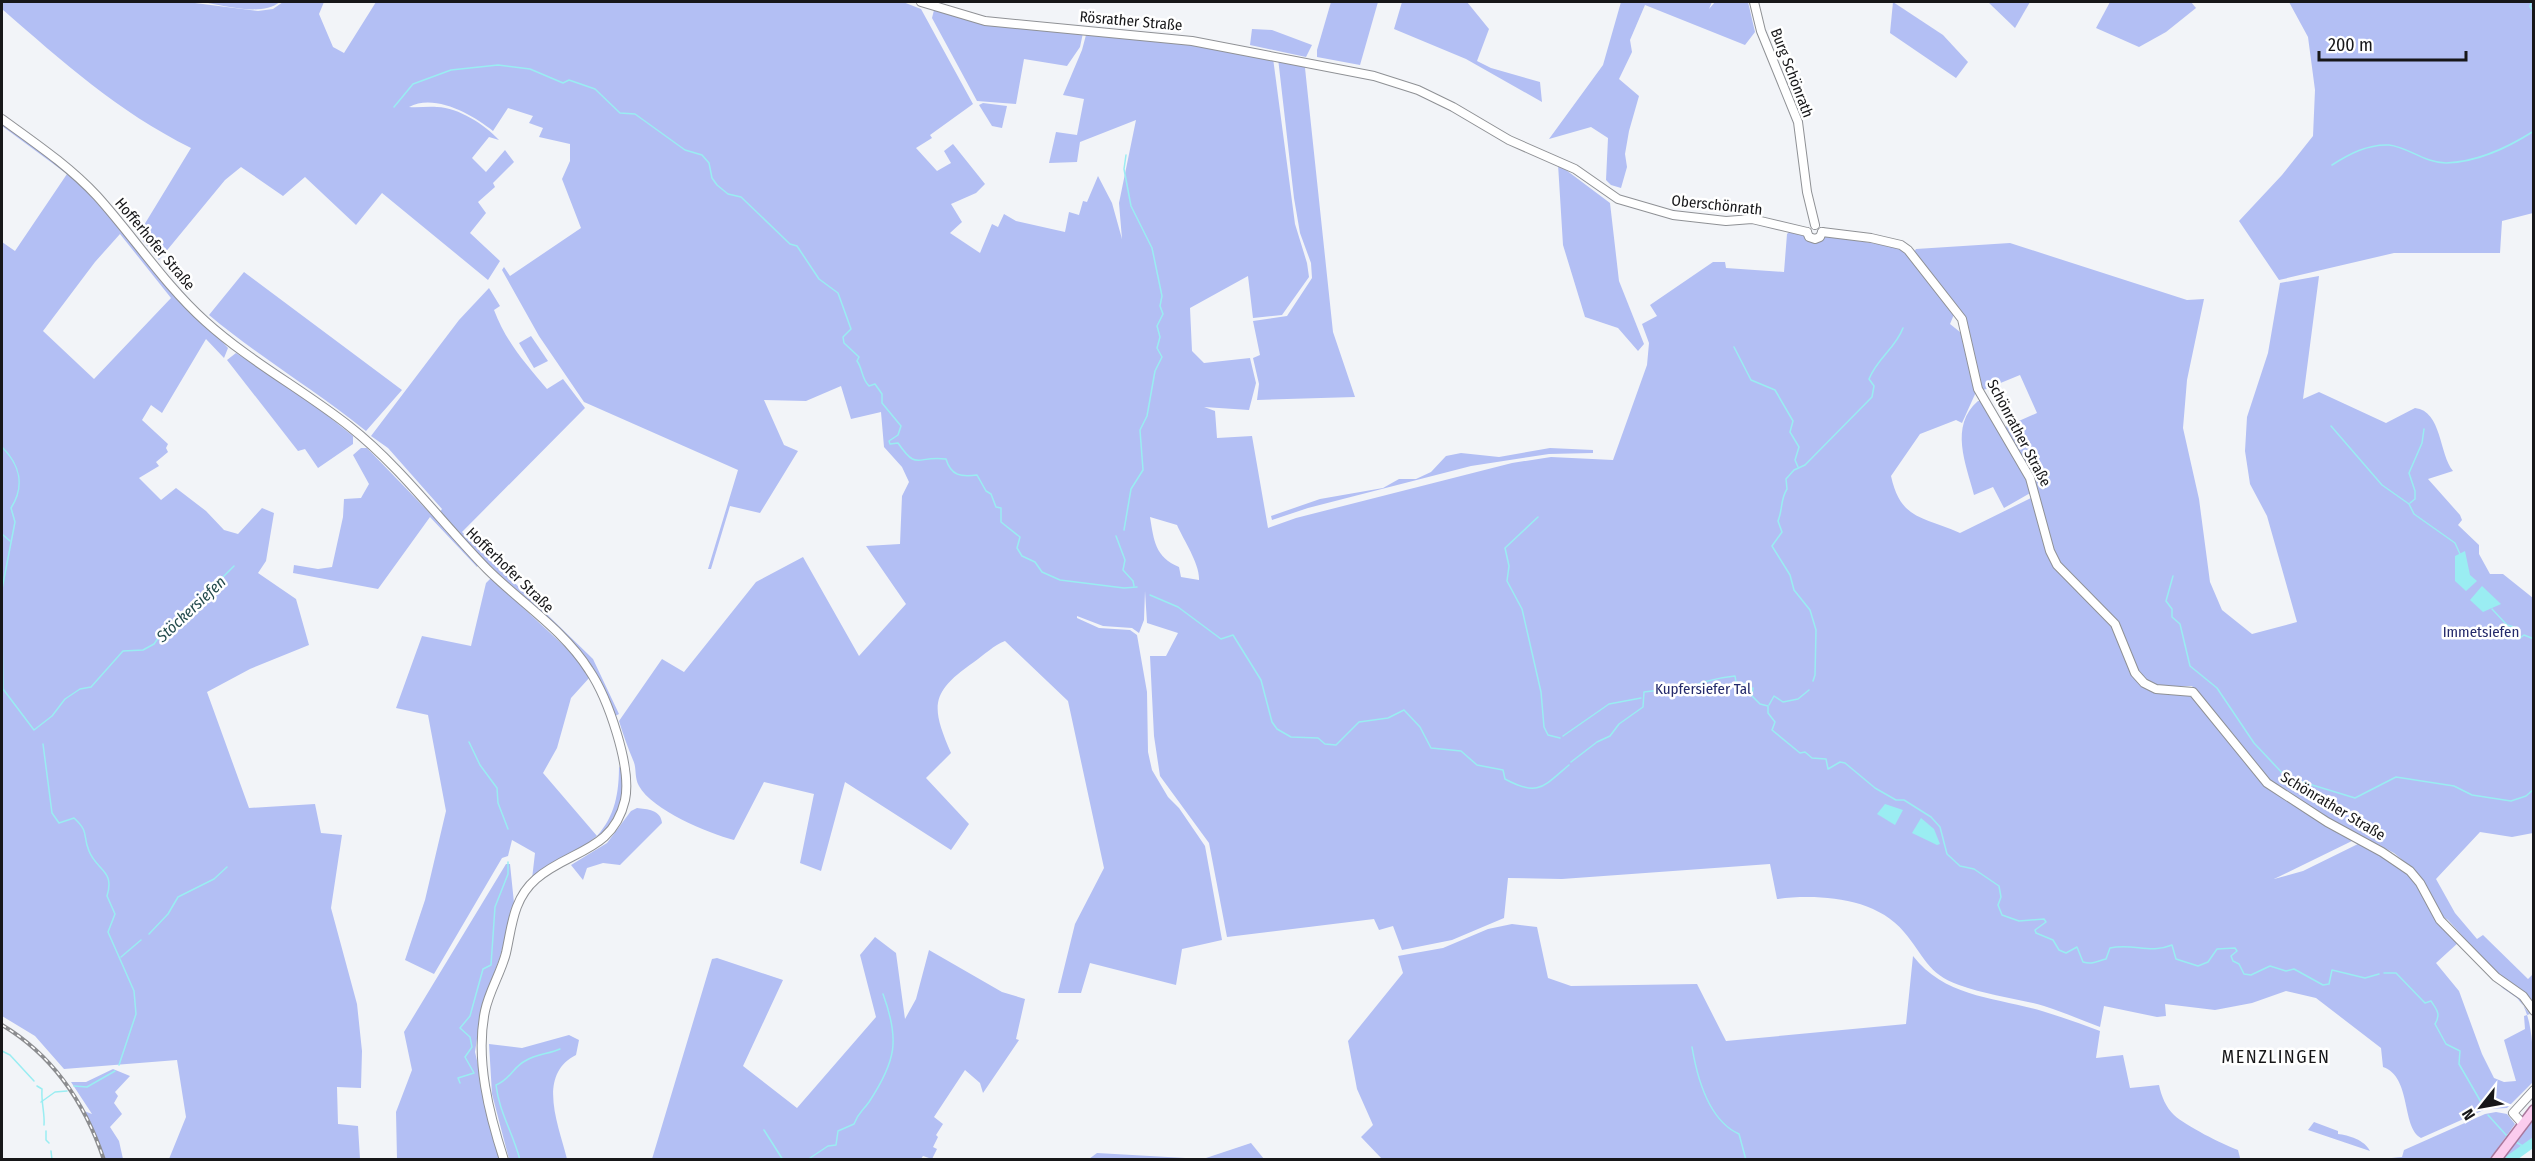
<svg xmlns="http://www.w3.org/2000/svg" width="2535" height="1161" font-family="'Fira Sans Condensed',sans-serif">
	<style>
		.green { fill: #b3bff4; fill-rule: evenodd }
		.water { fill: #9aedf2 }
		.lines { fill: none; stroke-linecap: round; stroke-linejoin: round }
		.stream { stroke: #9aedf2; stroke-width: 1.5 }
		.river { stroke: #9aedf2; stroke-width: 9 }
		.minor-casing { stroke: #8f9195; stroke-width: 10 }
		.major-casing { stroke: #a9779c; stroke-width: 12 }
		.minor { stroke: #fff; stroke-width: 8 }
		.major { stroke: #fbccee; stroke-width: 9 }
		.rail-casing { stroke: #8c8d90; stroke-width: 4 }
		.rail { stroke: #fff; stroke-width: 1.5; stroke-dasharray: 4.5; stroke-linecap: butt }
		.labels { text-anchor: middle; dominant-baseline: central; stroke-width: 5; stroke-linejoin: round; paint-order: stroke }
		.street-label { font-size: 15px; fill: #171719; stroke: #fff }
		.park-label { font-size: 15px; fill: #242a6b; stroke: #fff }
		.water-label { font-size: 16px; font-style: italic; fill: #244b4d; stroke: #fff }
		.quarter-label { font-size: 18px; letter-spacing: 1.5px; fill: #171719; stroke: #fff }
	</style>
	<rect width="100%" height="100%" fill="#f2f4f8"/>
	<g class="green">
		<path d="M 2,2 L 187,2 L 258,11 L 273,9 L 283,2 L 324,2 L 319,14 L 333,47 L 344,53 L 376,2 L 903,2 L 921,9 L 973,104 L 930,135 L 932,138 L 916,148 L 937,171 L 951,163 L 944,151 L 953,144 L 985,184 L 976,193 L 951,204 L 962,222 L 950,233 L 980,253 L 992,224 L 998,227 L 1004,214 L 1016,221 L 1065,232 L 1069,212 L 1079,215 L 1083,201 L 1087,202 L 1098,176 L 1112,203 L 1122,239 L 1119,203 L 1136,120 L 1080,142 L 1077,162 L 1049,163 L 1056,132 L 1077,135 L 1084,99 L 1063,95 L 1082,50 L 1086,35 L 1173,41 L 1175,44 L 1176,41 L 1212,46 L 1214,50 L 1216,47 L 1273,58 L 1295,224 L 1307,263 L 1309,277 L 1282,315 L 1253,318 L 1248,276 L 1190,308 L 1192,351 L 1204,363 L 1250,358 L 1256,383 L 1249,410 L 1204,407 L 1215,411 L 1217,438 L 1252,436 L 1268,528 L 1296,518 L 1512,463 L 1551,457 L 1613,460 L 1647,365 L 1649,343 L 1642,324 L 1657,316 L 1650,305 L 1713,262 L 1725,262 L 1726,268 L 1784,272 L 1787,234 L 1790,231 L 1899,247 L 1907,252 L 1955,312 L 1950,324 L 1965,336 L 1976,392 L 1962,423 L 1956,420 L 1920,434 L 1891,476 C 1901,521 1923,516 1960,533 L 2033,497 L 2048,551 L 2113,627 L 2141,683 L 2196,697 L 2259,777 L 2354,840 L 2274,879 L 2303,871 L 2360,843 L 2413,877 L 2433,914 L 2459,942 L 2436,963 L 2459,991 L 2482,1054 L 2494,1078 L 2504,1082 L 2516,1081 L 2504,1040 L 2525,1029 L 2524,1016 L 2530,1014 L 2517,998 L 2501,987 C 2535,994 2533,1051 2533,1082 L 2507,1108 L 2486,1109 L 2421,1138 C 2401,1127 2412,1077 2383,1067 L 2381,1048 L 2316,998 L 2286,991 L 2252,1003 L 2215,1010 L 2165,1004 L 2166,1016 L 2157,1017 L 2104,1006 L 2100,1027 C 2081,1020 2063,1012 2044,1006 C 2016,998 1986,995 1959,985 C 1927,974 1924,955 1904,932 C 1875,897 1818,894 1777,899 L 1770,864 L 1562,879 L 1508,878 L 1504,918 L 1452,940 L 1402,950 L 1393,926 L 1379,930 L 1374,919 L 1227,937 L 1209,843 L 1160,776 L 1154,736 L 1150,656 L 1166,656 L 1178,633 L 1147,623 L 1145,591 L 1144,620 L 1139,633 L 1132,628 L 1103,626 L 1077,616 L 1077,618 L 1099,628 L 1130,630 L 1137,635 L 1147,692 L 1148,752 L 1152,770 L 1168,797 L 1179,808 L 1205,846 L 1222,940 L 1182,949 L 1176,985 L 1090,963 L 1081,993 L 1058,993 L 1075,924 L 1104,868 L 1068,701 L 1005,641 C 994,645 984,655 974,662 C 931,692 930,705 951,753 L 926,778 L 969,824 L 951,850 L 845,782 L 821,871 L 800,863 L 814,794 L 764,782 L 734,840 C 708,833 652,810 639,786 C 634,777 637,768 633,760 C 628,748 623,734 619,721 L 662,659 L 684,672 L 756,582 L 803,557 L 859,656 L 906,604 L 866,546 L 900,544 L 902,496 L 909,482 L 902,467 L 884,447 L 881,412 L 851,419 L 841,386 L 806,401 L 764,400 L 784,445 L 798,451 L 760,513 L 730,506 L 711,569 L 708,569 L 738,470 L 584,402 L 539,336 L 502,270 L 504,267 L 510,276 L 581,228 L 562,179 L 570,161 L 570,144 L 539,137 L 543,128 L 529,123 L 533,116 L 508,108 L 493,131 C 473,115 435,93 409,107 C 418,108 428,106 437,107 C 459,108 484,124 499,140 L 489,137 L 472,158 L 486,172 L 505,150 L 514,162 L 493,183 L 495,187 L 478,202 L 486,213 L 470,233 L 500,261 L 488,280 L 382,193 L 356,225 L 305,177 L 283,196 L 241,167 L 225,180 L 159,260 L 138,235 L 191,148 C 117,111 63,62 2,9 ZM 1150,517 L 1177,525 C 1184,541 1200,564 1199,580 L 1181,577 L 1179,567 C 1155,557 1154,541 1150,517 Z"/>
		<path d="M 201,2 L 280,2 C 260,17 225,5 201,2 Z"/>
		<polygon points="1331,2 1378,2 1360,65 1317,57 1317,50"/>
		<polygon points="1402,2 1467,2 1489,29 1477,61 1491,68 1540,82 1542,102 1466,59 1394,29"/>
		<polygon points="1621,2 1712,2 1709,9 1715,2 1748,2 1755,32 1745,45 1645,5 1630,40 1632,52 1619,79 1639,96 1629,131 1625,154 1627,167 1621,188 1611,185 1606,180 1608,138 1591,127 1549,139 1603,65"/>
		<polygon points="1893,2 1943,35 1968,62 1956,78 1890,33"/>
		<polygon points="1988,2 2030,2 2015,28"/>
		<polygon points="2110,2 2191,2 2196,8 2166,32 2139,47 2096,28"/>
		<polygon points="2289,2 2533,2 2533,213 2502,221 2500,253 2394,253 2279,280 2239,221 2282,175 2313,136 2315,90 2308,37"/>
		<polygon points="934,10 984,25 1083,33 1080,47 1067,66 1024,59 1016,104 977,101 932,18"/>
		<polygon points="1252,29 1272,30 1312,45 1306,57 1250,45"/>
		<polygon points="1278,58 1308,64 1308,68 1305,68 1333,332 1355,397 1257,400 1259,384 1253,358 1260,355 1253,321 1287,316 1312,278 1311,263 1300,233 1294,198"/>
		<polygon points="983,103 1007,106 1002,128 992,126 979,105"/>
		<path d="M 2,123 L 69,172 L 228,348 L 224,358 L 206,339 L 162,413 L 151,405 L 142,420 L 168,444 L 166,448 L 168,452 L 156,462 L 159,466 L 139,478 L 161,500 L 176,488 L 206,511 L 224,530 L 238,534 L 262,508 L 274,513 L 266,561 L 258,573 L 296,599 L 309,645 L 250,669 L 207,692 L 249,808 L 315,804 L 321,833 L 342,835 L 331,908 L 357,1004 L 362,1051 L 361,1088 L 337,1087 L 338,1124 L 358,1126 L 360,1159 L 169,1159 L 186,1117 L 177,1060 L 64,1069 L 35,1036 L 2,1016 L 2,242 L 15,251 L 67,174 L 2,126 ZM 120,234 L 171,298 L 94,379 L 43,331 L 95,262 Z"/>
		<polygon points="1558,164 1610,203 1619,281 1644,344 1638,351 1618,328 1585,317 1563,245"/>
		<path d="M 2010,243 L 2187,300 L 2204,299 L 2187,380 L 2183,428 L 2199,499 L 2210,582 L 2222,610 L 2252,634 L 2297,622 L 2267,516 L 2250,484 L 2245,451 L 2247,417 L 2268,353 L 2280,283 L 2319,276 L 2303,399 L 2319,392 L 2386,423 L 2415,408 C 2442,411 2439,454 2453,471 L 2428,479 L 2460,515 L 2462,520 L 2458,525 L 2479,545 L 2479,554 L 2490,574 L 2503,574 L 2533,598 L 2533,833 L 2512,837 L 2480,832 L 2436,879 L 2455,913 L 2477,939 L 2483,935 L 2528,979 L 2533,974 L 2533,1005 L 2527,995 L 2493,970 L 2448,920 L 2436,912 L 2425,884 L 2406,863 L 2394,853 L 2324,816 L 2270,782 L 2192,686 L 2161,687 L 2146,680 L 2138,672 L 2117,623 L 2064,570 L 2056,558 L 2038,495 L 2003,428 L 2037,413 L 2020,375 L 1981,391 L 1967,328 L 1914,252 L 1916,249 Z"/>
		<path d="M 244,272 L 402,390 L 366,431 C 315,390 259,357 209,315 Z"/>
		<path d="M 489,288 L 500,306 L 494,310 C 506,342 525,363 547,389 L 563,379 L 585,408 L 462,532 L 593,659 L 619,714 L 613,717 L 592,667 L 573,644 L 476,552 L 439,513 L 442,509 L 388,448 L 371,436 L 459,320 Z"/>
		<polygon points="531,336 548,361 534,368 519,343"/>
		<polygon points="236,353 303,396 353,436 353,444 318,468 305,449 298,451 227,360"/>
		<path d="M 1978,401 L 1981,401 L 2022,467 L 2032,492 L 2004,508 L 1993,487 L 1974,495 C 1966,464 1949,426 1978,401 Z"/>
		<polygon points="361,448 367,448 479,564 477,567 430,517 378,589 293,573 294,565 318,569 332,567 343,517 344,499 361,498 369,484 353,455"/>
		<polygon points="1550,448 1593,450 1593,453 1549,454 1471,466 1308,508 1272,520 1271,516 1320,499 1383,488 1399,479 1416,479 1431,472 1446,456 1461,453 1499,457"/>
		<path d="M 491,578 L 574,655 L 590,677 L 571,698 L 557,748 L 543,773 L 597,836 C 615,816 619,793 619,766 C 633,789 614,821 599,838 L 597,836 L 574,854 L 532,879 L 535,853 L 512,840 L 508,856 L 502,858 L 434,974 L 405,960 L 425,900 L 446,811 L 428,715 L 396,708 L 422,636 L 471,646 L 486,583 Z"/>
		<path d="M 637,808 C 647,809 661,810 662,823 L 620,865 L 603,863 L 587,868 L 583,880 L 571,865 L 607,843 L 631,811 Z"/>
		<polygon points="506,864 510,864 514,903 500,957 482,1006 475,1052 500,1159 397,1159 396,1112 412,1070 404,1032"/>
		<path d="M 1512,924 L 1537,927 L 1548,978 L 1571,986 L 1697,984 L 1726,1041 L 1906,1024 L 1913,956 C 1946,998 1995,997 2042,1011 C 2062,1017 2081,1024 2100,1031 L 2096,1058 L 2123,1055 L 2130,1088 L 2159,1085 C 2161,1095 2166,1108 2174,1115 C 2186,1126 2222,1144 2238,1150 L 2240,1158 L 1382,1159 L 1361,1137 L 1373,1125 L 1357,1089 L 1348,1041 L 1403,973 L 1398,956 L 1443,948 L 1488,929 Z"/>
		<polygon points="875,937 896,953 905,1019 916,999 929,950 1002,992 1025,999 1016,1039 1019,1040 983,1093 980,1083 965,1070 934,1117 943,1124 936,1135 938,1137 933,1147 937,1149 932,1159 923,1156 920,1160 652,1159 712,959 717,958 783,980 743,1066 797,1108 876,1017 860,955"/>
		<path d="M 569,1035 L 579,1040 L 576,1055 C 536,1075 559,1126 567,1159 L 509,1159 L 492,1094 L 489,1044 L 522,1048 Z"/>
		<polygon points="113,1069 130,1076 115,1092 118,1096 114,1103 122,1114 110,1127 119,1141 123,1159 104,1159 84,1111 92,1114 71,1082 86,1082"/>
		<polygon points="2496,1112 2507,1114 2515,1124 2490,1159 2381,1159 2402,1157 2404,1150 2485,1114"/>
		<polygon points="2533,1120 2533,1138 2502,1160"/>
		<path d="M 2314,1122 L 2338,1131 L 2338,1134 C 2348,1135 2365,1140 2370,1151 L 2308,1130 Z"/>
		<polygon points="1251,1143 1264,1159 1089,1159 1097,1153 1203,1159"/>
	</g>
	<g class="water">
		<polygon points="2465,551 2470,575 2477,581 2466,591 2455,581 2455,556"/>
		<polygon points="2482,586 2501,604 2483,612 2470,600"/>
		<polygon points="1885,804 1903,810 1895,825 1877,814"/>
		<polygon points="1921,818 1934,829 1940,844 1937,845 1912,833"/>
	</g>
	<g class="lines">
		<g class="stream">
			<polyline points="2531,2 2530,7 2534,11"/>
			<path d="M 394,107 L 413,84 L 451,70 L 498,65 L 530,69 L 563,83 L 569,80 L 595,89 L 620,113 L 635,114 L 685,150 L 702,155 L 709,163 L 712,178 L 717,185 L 728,194 L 741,197 L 790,244 L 797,246 L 819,279 L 838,293 L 851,329 L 843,337 L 844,343 L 859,357 L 857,361 C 863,369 861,378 869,386 L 875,384 L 882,394 L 882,403 L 901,426 L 898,435 L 889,441 L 890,444 L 898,443 C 918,472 916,455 946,459 C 951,476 961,477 977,475 L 986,491 L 991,494 L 996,507 L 1001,508 L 1001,522 L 1020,537 L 1017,548 L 1022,556 L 1035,562 L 1042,572 L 1060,580 L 1124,588 L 1137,587"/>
			<path d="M 2332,165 C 2349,154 2368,144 2389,145 C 2408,147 2425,163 2446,163 C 2478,162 2507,148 2534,131"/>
			<polyline points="1734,347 1751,380 1775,390 1793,421 1790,432 1799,447 1795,460 1798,467"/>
			<polyline points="2331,426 2382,485 2409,504 2414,514 2455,543 2460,554"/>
			<path d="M 2,447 C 20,465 25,486 11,508 L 15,522 L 2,589"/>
			<polyline points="2410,503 2415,499 2415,491 2409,473 2422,443 2424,429"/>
			<polyline points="1538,517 1505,548 1509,566 1507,581 1522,609 1541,692 1544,727 1548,735 1560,738"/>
			<polyline points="1124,530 1131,489 1143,470 1140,430 1147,416 1155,371 1162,357 1157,348 1160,337 1157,326 1163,314 1160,306 1162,296 1152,248 1131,206 1124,169 1126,155"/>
			<polyline points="2,534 10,541"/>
			<polyline points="1116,536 1125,560 1123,570 1133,581 1134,586"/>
			<polyline points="2173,576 2166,601 2172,609 2172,617 2180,624 2190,666 2217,688 2254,743 2286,777 2355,798 2396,777 2454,786 2472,795 2511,801 2526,796 2534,789"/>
			<path d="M 1150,595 L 1178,607 L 1221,639 L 1233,635 L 1261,680 L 1272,722 L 1277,729 L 1291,737 L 1318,738 L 1325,744 L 1336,745 L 1359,722 L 1388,718 L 1404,710 L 1420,727 L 1431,748 L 1461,751 L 1477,765 L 1503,770 L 1505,779 C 1538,797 1543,787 1569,765"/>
			<polyline points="2492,609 2507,625 2517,628 2520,638 2524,635 2534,639"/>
			<polyline points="2,630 3,689 34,730 52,716 65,699 80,689 91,687 123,651 143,650 154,644 163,631 217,588 223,577 234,566"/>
			<path d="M 1813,681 L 1815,675 L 1816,630 L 1810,610 L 1794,590 L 1790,575 L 1772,546 L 1782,532 L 1778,521 C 1783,509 1780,500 1787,489 L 1786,479 L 1794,470 L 1805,465 L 1872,397 L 1874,386 L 1869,379 C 1878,357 1895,349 1903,328"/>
			<polyline points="1769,705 1774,696 1783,702 1798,699 1809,690"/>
			<polyline points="1563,736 1609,704 1641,698"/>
			<polyline points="469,742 480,765 497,788 498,803 508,829"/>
			<path d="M 43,744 L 52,813 L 59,823 L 74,818 C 90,833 82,834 89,851 C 97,871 115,870 107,896 L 115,914 L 108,932 L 134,991 L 136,1014 L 119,1065"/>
			<path d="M 1571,762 L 1597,742 L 1610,736 L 1619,724 L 1643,707 L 1644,692 L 1669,689 L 1675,694 C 1694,684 1712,678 1735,676 L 1736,682 L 1745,684 L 1748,689 L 1753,688 L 1752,696 L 1760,704 L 1768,706 L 1768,713 L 1775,722 L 1772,730 L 1800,753 L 1805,752 L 1812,758 L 1826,759 L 1828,769 L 1840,762 L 1845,763 L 1875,788 L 1896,800 L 1904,800 L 1931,817 L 1940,827 L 1947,854 L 1960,866 L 1974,869 L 1999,886 L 2001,897 L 1998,905 L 2002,915 L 2019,921 L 2044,919 L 2046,922 L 2035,930 L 2036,933 L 2053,940 L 2059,950 L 2066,953 L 2077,947 L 2083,962 C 2093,965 2097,961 2106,959 L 2110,948 C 2133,943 2151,954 2172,945 L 2176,959 L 2198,966 L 2208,962 L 2217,949 L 2235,948 L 2237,951 L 2231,956 L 2233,961 L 2239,964 L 2244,974 L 2251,975 L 2270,966 L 2286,971 L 2294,969 L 2323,985 L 2329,984 L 2332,970 L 2365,978 L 2379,974"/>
			<polyline points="149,934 168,914 178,897 214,879 227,867"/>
			<polyline points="121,957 141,940"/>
			<path d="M 2384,973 L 2396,973 L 2425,1003 L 2431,1001 C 2437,1010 2441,1014 2435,1024 L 2446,1044 L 2460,1051 L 2459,1064 L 2485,1109"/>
			<path d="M 1692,1047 C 1697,1077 1708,1120 1739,1134 L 1746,1160"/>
			<polyline points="2,1051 10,1055 34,1081"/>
			<polyline points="460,1083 458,1078 474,1073 465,1057 472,1047 470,1037 460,1028 470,1016 483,969 491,965 495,907 508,874 508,862"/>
			<path d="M 37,1086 L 42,1089 C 41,1103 45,1113 44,1125"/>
			<polyline points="74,1086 87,1087 115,1071"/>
			<polyline points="41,1102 55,1092 67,1091"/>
			<polyline points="2488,1115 2507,1136"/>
			<polyline points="764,1130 783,1160"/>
			<polyline points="46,1131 46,1140 49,1143"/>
			<polyline points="2516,1142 2526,1148"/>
			<polyline points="51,1151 52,1160"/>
			<path d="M 520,1160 C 513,1133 499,1112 496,1085 C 510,1080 513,1067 525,1061 C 536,1054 549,1054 560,1049"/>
			<path d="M 807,1160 L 828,1146 L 836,1145 L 838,1131 L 854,1124 C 859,1111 862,1112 869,1102 C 896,1061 900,1040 883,994"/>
		</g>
		<polyline class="river" points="2509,1160 2534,1142"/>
		<g class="minor-casing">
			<g id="minor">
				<polyline points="921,2 985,21 1192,41 1374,76 1418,90 1453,107 1509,140 1575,169 1618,199 1673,215 1726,221 1752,219 1807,232"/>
				<polyline points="1754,2 1761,31 1798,122 1807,192 1815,225"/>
				<path d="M 2,119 C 35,143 69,166 97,196 C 134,237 164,284 205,321 C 249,361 302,389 349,426 C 401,467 441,522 487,569 C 520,602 564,630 589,670 C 608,698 632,767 625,800 C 613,852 569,850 536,879 C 513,899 512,926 506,953 C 501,973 489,991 485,1011 C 475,1059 489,1114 504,1160"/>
				<polyline points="1807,232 1809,237 1815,239 1820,237 1822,232"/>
				<polyline points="1822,232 1871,238 1901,245 1908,250 1962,319 1978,389 2030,478 2050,551 2057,565 2115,624 2135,673 2144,683 2156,689 2193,692 2267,783 2327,822 2382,852 2410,871 2420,883 2440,920 2496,977 2523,996 2534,1011"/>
				<polyline points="2522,1123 2513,1113 2534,1090"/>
			</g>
		</g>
		<g class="major-casing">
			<polyline id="major" points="2496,1160 2534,1110"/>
		</g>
		<use href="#minor" class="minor"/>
		<use href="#major" class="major"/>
		<g class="rail-casing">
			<path id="rail" d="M 2,1025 C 54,1056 85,1103 104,1160"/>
		</g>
		<use href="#rail" class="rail"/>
	</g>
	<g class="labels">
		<g class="street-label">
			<text transform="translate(1131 21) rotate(5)">Rösrather Straße</text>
			<text transform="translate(1792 73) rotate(69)">Burg Schönrath</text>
			<text transform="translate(1717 205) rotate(6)">Oberschönrath</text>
			<text transform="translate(155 244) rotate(50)">Hofferhofer Straße</text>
			<text transform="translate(2019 433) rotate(62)">Schönrather Straße</text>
			<text transform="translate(510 570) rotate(44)">Hofferhofer Straße</text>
			<text transform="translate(2333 806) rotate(31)">Schönrather Straße</text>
		</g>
		<g class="park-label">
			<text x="2481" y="632">Immetsiefen</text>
			<text x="1703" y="689">Kupfersiefer Tal</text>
		</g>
		<g class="water-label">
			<text transform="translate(191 609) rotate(-43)">Stöckersiefen</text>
		</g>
		<g class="quarter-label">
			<text x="2276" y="1057">MENZLINGEN</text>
		</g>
	</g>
	<rect width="2535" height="1161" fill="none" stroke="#171719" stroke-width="6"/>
	<g transform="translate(2481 1107) rotate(239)" stroke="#ffffff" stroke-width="4.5" paint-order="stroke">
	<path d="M0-4.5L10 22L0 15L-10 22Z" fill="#171719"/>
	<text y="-9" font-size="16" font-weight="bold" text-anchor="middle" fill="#171719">N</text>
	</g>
	<path d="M2319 51v9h147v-9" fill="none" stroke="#171719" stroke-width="3"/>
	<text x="2328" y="51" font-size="18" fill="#171719" stroke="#ffffff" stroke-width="4.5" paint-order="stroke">200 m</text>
</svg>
